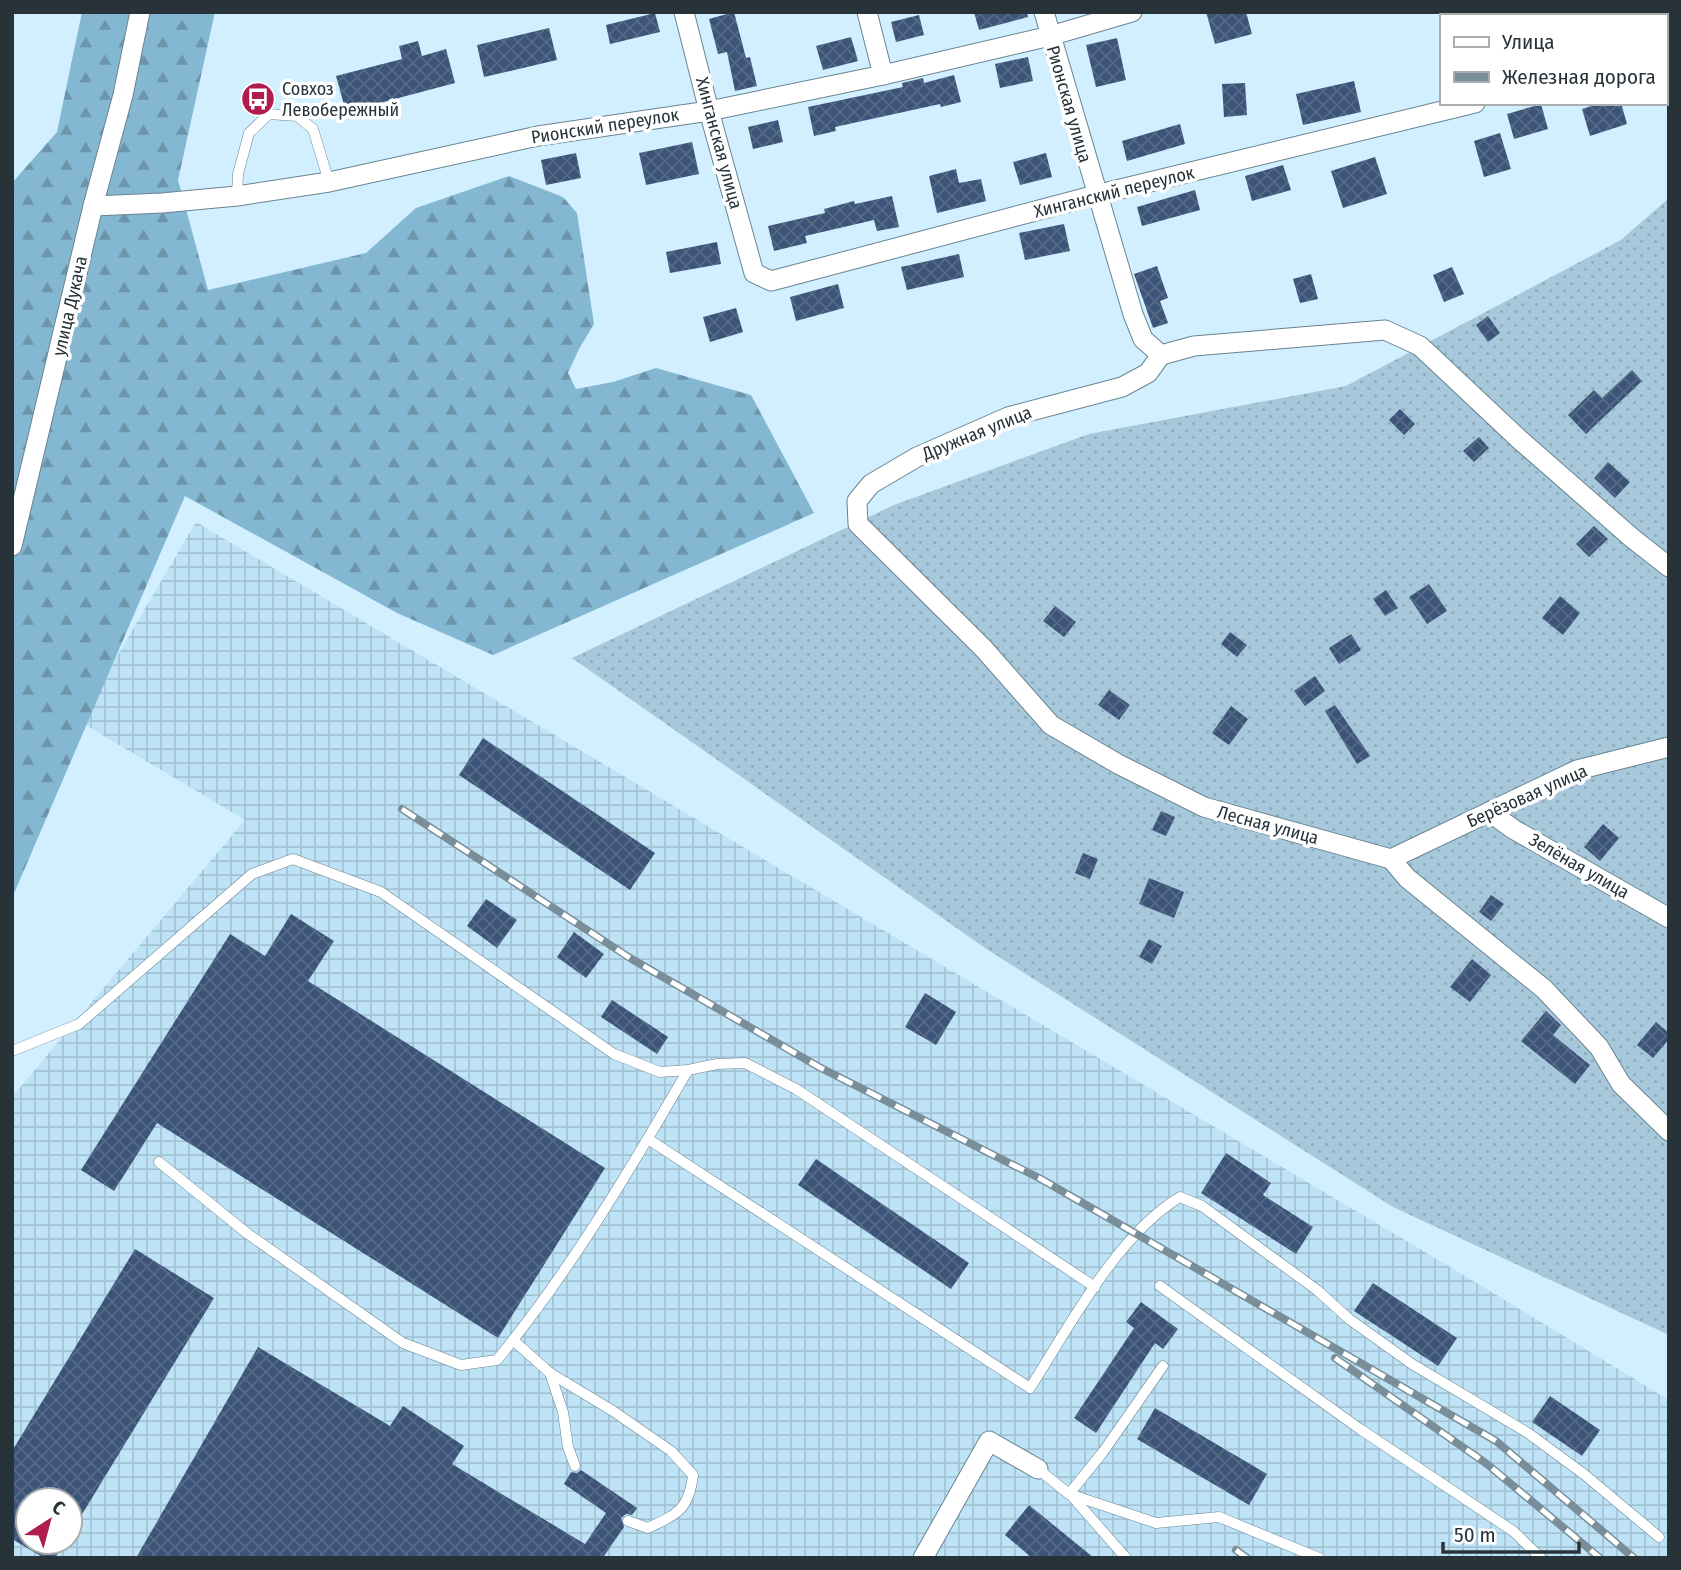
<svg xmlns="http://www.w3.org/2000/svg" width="1681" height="1570" font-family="'Fira Sans Condensed',sans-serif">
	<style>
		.industrial { fill: url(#industrial-grid); fill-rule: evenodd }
		.grass { fill: url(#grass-dots) }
		.forest { fill: url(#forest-firs) }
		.building { fill: url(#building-cross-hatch) }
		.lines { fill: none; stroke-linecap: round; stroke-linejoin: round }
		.lane-casing { stroke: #698492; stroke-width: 11 }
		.street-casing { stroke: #698492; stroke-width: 21 }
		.lane { stroke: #fff; stroke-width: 10 }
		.street { stroke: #fff; stroke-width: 19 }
		.rail-casing { stroke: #798e98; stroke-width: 8 }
		.rail { stroke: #fff; stroke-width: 5; stroke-dasharray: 16; stroke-linecap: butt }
		.labels { text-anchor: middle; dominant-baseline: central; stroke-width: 7; stroke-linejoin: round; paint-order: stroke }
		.poi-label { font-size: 18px; fill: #273339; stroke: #fff; text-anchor: start }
		.street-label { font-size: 18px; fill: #273339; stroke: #fff }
	</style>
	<defs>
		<pattern id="industrial-grid" width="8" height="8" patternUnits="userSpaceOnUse" patternTransform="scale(1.75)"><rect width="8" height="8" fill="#bee3f7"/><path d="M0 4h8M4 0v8" fill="none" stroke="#a3c3d4"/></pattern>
		<pattern id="grass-dots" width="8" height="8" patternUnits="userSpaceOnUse" patternTransform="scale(1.75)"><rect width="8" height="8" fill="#a6c8da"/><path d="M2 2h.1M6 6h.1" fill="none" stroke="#8facbc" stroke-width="1.8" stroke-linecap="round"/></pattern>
		<pattern id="forest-firs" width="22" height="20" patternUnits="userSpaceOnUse" patternTransform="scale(1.75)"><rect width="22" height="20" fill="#84b7d1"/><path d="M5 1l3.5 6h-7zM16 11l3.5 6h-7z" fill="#6c95ab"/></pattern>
		<pattern id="building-cross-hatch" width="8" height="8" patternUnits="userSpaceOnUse" patternTransform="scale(1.75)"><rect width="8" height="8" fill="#3c5478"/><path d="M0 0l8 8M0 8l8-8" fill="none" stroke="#566a87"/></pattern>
	</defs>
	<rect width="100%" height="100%" fill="#d1effe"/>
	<path class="industrial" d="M 196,522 L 1457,1271 L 1669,1400 L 1669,1558 L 12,1558 L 12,1097 L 245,820 L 79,721 ZM 28,1500 L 70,1500 L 70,1542 L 28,1542 Z"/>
	<polygon class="grass" points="1669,198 1669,1335 1393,1207 985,948 572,658 894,505 1089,434 1346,386 1621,240"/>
	<polygon class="forest" points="82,12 215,12 178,180 208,290 366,253 416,208 509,176 563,197 577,213 594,324 579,349 568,373 576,389 613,382 656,368 751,395 814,513 493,655 397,613 185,496 12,898 12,183 57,132"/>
	<g class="building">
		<polygon points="734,12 746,58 750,57 757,86 735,91 727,52 718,54 709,19"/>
		<polygon points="974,12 1027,12 1028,17 979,30"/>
		<polygon points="1206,12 1246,12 1252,34 1215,44"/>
		<polygon points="655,13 660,32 610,44 606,25"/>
		<polygon points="919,15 924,35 896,42 891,22"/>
		<polygon points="549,28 557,60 484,77 477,45"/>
		<polygon points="851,37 858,61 823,70 816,46"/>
		<polygon points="1117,38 1126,80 1096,87 1086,45"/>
		<polygon points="418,41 422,56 446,49 455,83 346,112 336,76 402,59 399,46"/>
		<polygon points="1028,57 1033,81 1000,88 995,64"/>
		<polygon points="954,75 961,102 941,107 940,104 835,127 836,131 814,136 808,107 903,87 902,83 923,78 924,83"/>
		<polygon points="1354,81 1361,112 1303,125 1296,94"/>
		<polygon points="1245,83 1247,115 1224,117 1222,84"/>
		<polygon points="1600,103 1621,103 1627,124 1590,136 1582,109"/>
		<polygon points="1541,104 1548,129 1514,139 1507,114"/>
		<polygon points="778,120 783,142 753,149 748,127"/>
		<polygon points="1180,124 1185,144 1127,161 1122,141"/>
		<polygon points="1500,133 1511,169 1484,177 1474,141"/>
		<polygon points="692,142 699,174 646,185 639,153"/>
		<polygon points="576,153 581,178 546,185 541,160"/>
		<polygon points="1046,153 1052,177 1020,185 1013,162"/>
		<polygon points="1375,157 1387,194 1343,208 1331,171"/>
		<polygon points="1283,165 1291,190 1252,201 1245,176"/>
		<polygon points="956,169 959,183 981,179 986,201 937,213 929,176"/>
		<polygon points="1195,190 1200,210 1142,226 1137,207"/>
		<polygon points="892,196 899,227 877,231 874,220 805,236 807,243 774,251 768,226 825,213 824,209 854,201 855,204"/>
		<polygon points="1064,224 1070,251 1025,260 1019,233"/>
		<polygon points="717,242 721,264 670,273 666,252"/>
		<polygon points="959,254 964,277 907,290 901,267"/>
		<polygon points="1157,266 1168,298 1160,301 1168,323 1153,328 1134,274"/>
		<polygon points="1452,267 1464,294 1444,302 1433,275"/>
		<polygon points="1311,274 1318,299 1300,303 1293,279"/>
		<polygon points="838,284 844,308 796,321 790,297"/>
		<polygon points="736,308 743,332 710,342 703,317"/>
		<polygon points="1488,316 1500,333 1488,342 1476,325"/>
		<polygon points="1632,370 1642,381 1586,434 1568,415 1594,390 1602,398"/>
		<polygon points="1400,409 1415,424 1404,435 1389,420"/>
		<polygon points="1479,437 1489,448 1474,462 1463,451"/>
		<polygon points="1608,462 1630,482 1615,498 1594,478"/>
		<polygon points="1594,526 1608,539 1589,557 1576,544"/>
		<polygon points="1429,584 1447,611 1427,624 1409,597"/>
		<polygon points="1386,590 1398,608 1385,616 1373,599"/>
		<polygon points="1560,596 1580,613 1563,635 1542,618"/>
		<polygon points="1055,606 1076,622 1064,637 1043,621"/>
		<polygon points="1230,632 1247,645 1237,657 1221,644"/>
		<polygon points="1351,634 1361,650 1339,664 1329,648"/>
		<polygon points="1315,676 1325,691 1305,706 1294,691"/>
		<polygon points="1109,690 1130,705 1119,720 1098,705"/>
		<polygon points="1335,705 1370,756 1357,764 1325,711"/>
		<polygon points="1231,706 1248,719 1229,745 1212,733"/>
		<polygon points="483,738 655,853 630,890 459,775"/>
		<polygon points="1161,811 1175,817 1166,836 1152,830"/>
		<polygon points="1603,824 1619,838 1600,861 1584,847"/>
		<polygon points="1083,853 1098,859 1090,879 1075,873"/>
		<polygon points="1149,878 1184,892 1174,918 1139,904"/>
		<polygon points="1491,895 1504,904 1491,921 1479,912"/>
		<polygon points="486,899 517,920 497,948 467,926"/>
		<polygon points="291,914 334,941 308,981 605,1168 498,1338 157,1123 114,1191 81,1170 230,934 265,956"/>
		<polygon points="574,932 604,954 586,978 557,957"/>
		<polygon points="1149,939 1162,946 1152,964 1139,957"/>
		<polygon points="1472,959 1491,975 1470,1002 1450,987"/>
		<polygon points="925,993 956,1012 936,1045 905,1027"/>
		<polygon points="612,1000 668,1037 657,1054 601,1017"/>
		<polygon points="1546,1011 1561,1025 1553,1035 1590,1065 1575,1084 1521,1041"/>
		<polygon points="1656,1022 1669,1033 1669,1039 1653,1058 1637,1045"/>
		<polygon points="1226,1153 1271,1183 1263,1195 1313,1227 1296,1254 1201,1193"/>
		<polygon points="816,1159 969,1263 951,1289 798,1185"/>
		<polygon points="135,1249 214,1298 70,1534 70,1500 28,1500 28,1542 65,1542 55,1558 44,1558 12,1539 12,1451"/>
		<polygon points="1373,1283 1457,1338 1438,1366 1354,1311"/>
		<polygon points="1141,1302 1178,1329 1163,1349 1155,1343 1096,1433 1074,1418 1134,1328 1126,1322"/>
		<polygon points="258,1347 390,1426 403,1406 464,1446 452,1464 585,1544 606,1513 564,1484 571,1472 577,1473 581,1470 637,1508 632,1515 626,1514 621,1518 624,1527 604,1556 608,1558 136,1558"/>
		<polygon points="1550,1396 1600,1430 1582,1456 1532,1422"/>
		<polygon points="1155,1408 1267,1474 1249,1505 1137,1439"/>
		<polygon points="1029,1505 1094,1558 1032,1558 1005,1535"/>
	</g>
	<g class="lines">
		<g class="lane-casing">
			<g id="lane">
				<polyline points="237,196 238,174 249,133 269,114 297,116 313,129 329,182"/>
				<polyline points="12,1051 79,1024 252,874 293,859 381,892 614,1054 660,1072 688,1070 717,1064 745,1063 796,1089 1095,1287"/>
				<path d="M 648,1139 L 1030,1388 C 1069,1327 1117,1235 1180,1197 L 1202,1206 L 1317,1290 L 1349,1319 L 1412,1364 L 1528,1433 L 1585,1475 L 1659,1537"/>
				<path d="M 159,1162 L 248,1234 L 403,1343 L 461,1365 L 497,1360 C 571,1270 630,1170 688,1070"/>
				<polyline points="1160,1286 1360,1429 1513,1531 1541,1558"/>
				<path d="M 513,1340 L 550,1373 L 613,1411 L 671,1451 L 693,1475 C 689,1509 678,1514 648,1528 L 628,1521"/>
				<polyline points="550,1373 563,1412 568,1447 575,1466"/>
				<polyline points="1038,1469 1069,1494 1103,1452 1163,1366"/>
				<polyline points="1069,1494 1156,1523 1219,1517 1319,1558"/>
				<polyline points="1070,1494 1126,1558"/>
			</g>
		</g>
		<g class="street-casing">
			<g id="street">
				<polyline points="684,12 709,111 754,273 771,281 1096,195 1475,103"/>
				<polyline points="867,12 883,75"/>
				<polyline points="1044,12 1133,314 1143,339 1161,355 1194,346 1385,330 1420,346 1520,440 1632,538 1669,567"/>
				<polyline points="1582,12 1583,16"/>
				<polyline points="93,206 123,95 140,12"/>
				<polyline points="1161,355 1148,373 1122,387 1008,417 917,457 871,484 857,501 858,524 984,649 1051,725 1118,764 1204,807 1391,859 1407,878 1544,989 1599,1047 1621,1084 1669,1131"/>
				<polyline points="12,546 93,206 162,203 237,196 329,182 538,136 709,111 883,75 1050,36 1132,12"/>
				<polyline points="1491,813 1513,829 1669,918"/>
				<polyline points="1391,859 1577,770 1669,747"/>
				<polyline points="923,1558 989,1441 1038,1469"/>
			</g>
		</g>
		<use href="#lane" class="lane"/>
		<use href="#street" class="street"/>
		<g class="rail-casing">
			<g id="rail">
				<polyline points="402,809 630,958 819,1067 1041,1179 1496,1441 1634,1558"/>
				<polyline points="1335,1358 1487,1464 1600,1558"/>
				<polyline points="1236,1550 1247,1558"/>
			</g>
		</g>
		<use href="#rail" class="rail"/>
	</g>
	<defs>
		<g id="bus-disc" transform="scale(1.75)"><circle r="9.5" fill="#ae1d4e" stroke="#fff"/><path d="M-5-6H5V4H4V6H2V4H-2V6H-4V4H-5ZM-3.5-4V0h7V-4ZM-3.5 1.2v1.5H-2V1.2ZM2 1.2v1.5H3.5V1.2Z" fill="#fff"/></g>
	</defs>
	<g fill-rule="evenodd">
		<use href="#bus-disc" x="258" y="99"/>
	</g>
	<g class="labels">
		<g class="poi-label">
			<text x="282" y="89">Совхоз<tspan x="282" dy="21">Левобережный</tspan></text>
		</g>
		<g class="street-label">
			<text transform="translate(1069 104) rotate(74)">Рионская улица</text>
			<text transform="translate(605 126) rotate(-9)">Рионский переулок</text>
			<text transform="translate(719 143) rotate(75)">Хинганская улица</text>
			<text transform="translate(1114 192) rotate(-14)">Хинганский переулок</text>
			<text transform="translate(70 306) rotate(-77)">улица Дукача</text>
			<text transform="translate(977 433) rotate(-22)">Дружная улица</text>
			<text transform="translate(1527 796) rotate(-24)">Берёзовая улица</text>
			<text transform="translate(1268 825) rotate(15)">Лесная улица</text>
			<text transform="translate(1579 866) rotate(30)">Зелёная улица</text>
		</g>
	</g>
	<rect width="1681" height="1570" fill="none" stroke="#273339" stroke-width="28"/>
	<rect x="1440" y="14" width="228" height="91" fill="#ffffff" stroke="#a9adb0" stroke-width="2"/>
	<rect x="1454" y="37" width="35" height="10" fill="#ffffff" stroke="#a9adb0" stroke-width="2"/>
	<text x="1502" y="49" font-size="21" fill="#273339">Улица</text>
	<rect x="1454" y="72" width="35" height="10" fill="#798e98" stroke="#a9adb0" stroke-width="2"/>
	<text x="1502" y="84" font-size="21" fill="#273339">Железная дорога</text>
	<g transform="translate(49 1521) rotate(36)"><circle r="33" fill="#ffffff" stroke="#a9adb0" stroke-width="2"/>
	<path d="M0-5L12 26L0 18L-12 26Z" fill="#ae1d4e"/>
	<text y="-10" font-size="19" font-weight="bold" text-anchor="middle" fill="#273339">С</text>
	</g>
	<path d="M1443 1542v10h136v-10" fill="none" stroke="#273339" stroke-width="3.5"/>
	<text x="1454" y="1542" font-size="21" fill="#273339" stroke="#ffffff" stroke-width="5" paint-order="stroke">50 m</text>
</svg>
